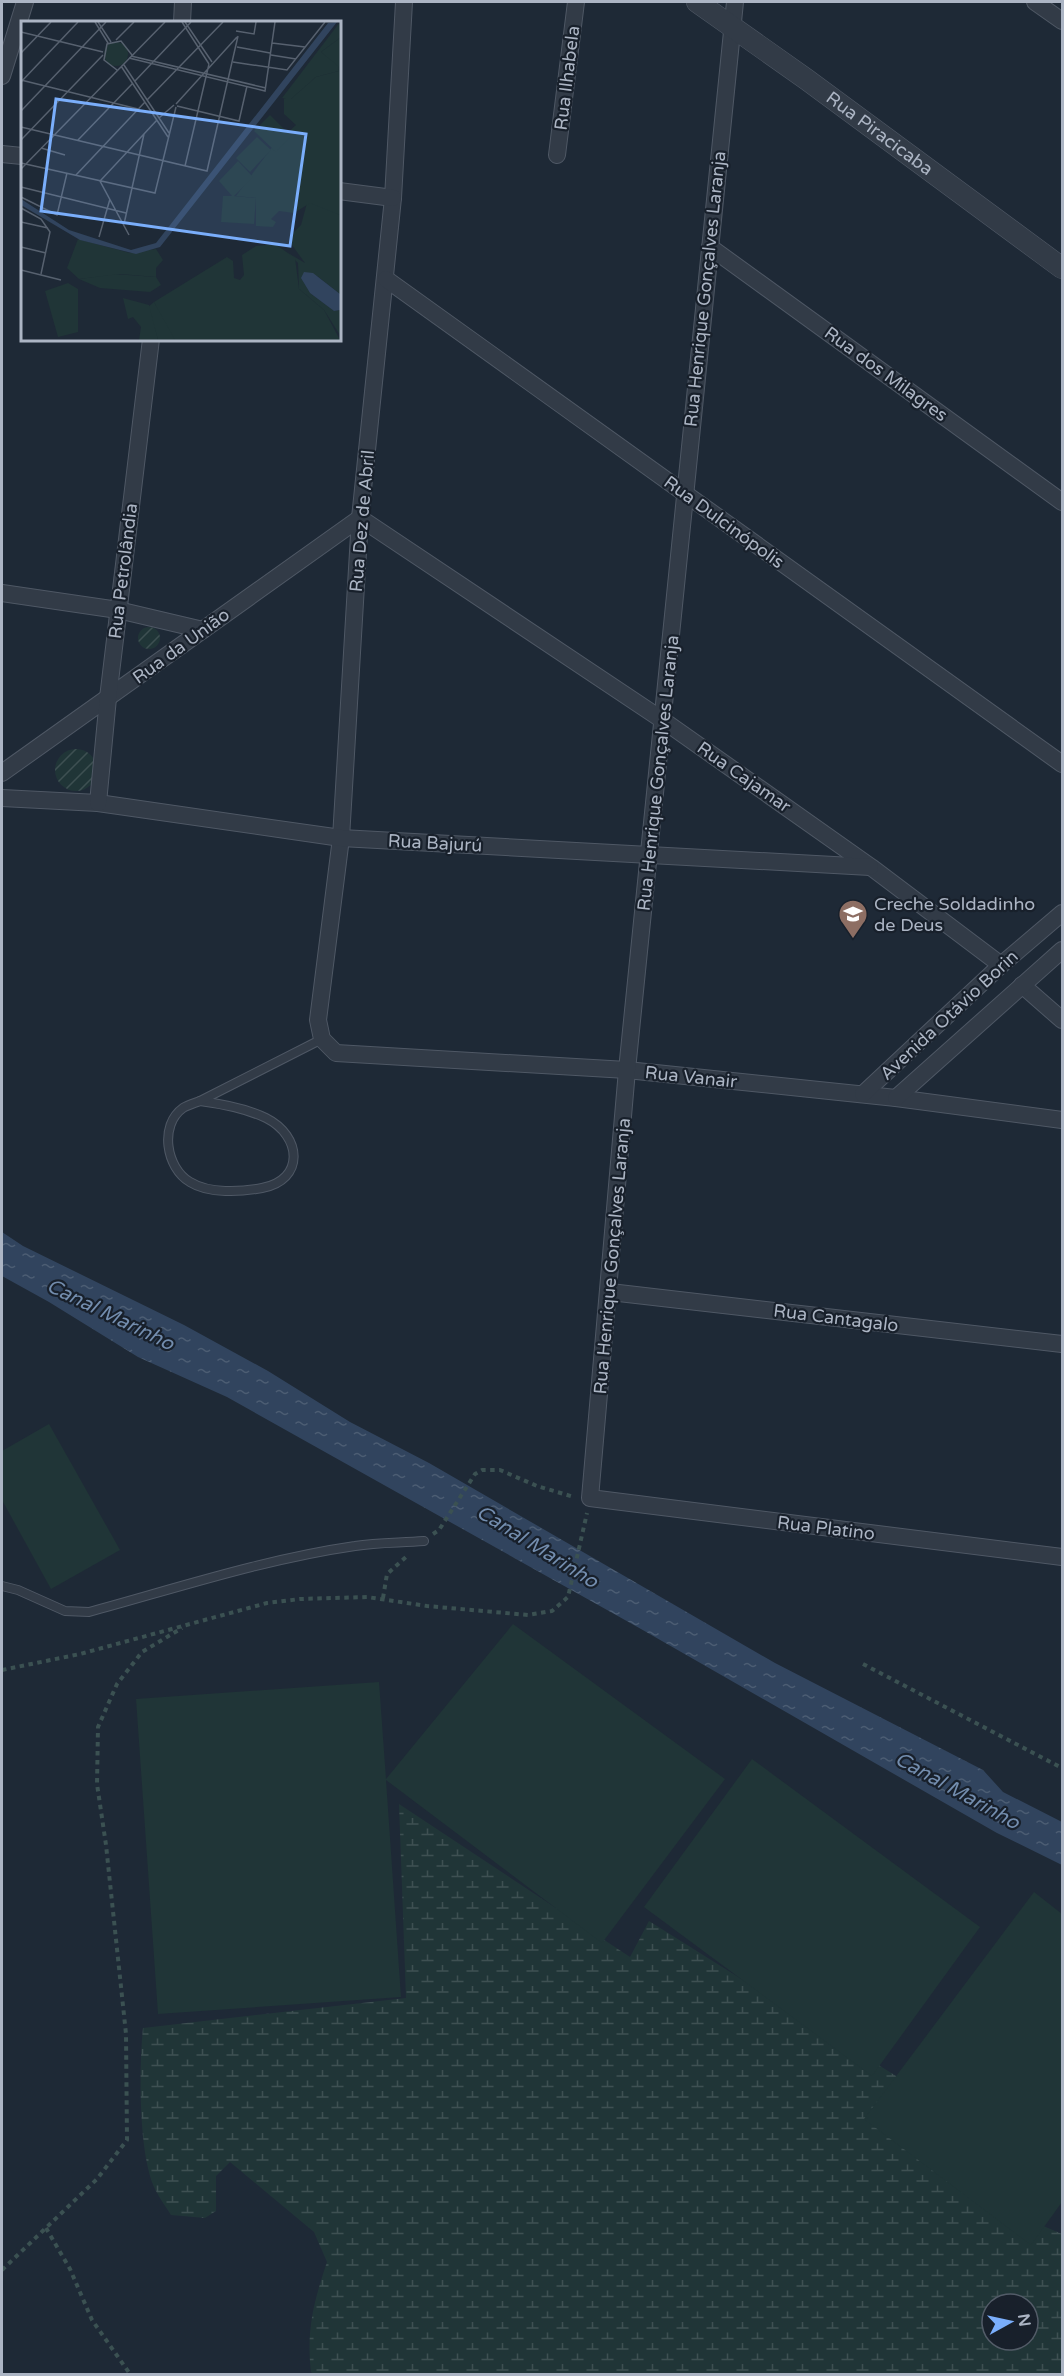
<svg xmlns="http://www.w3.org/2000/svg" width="1064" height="2376" font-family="'Varela Round',sans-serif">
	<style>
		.wetland { fill: url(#wetland-marsh); fill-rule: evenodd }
		.park { fill: #203537 }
		.garden { fill: url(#garden-furrows) }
		.water { fill: url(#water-ripples) }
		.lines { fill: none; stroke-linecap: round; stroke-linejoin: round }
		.service-casing { stroke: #4f5865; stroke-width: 10 }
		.minor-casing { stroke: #4f5865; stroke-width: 18 }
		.tertiary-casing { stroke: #4f5865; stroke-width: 22 }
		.path { stroke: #3b5152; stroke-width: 4; stroke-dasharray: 4.5 4.5; stroke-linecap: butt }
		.service { stroke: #323b47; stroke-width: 8 }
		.minor { stroke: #323b47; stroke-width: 16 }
		.tertiary { stroke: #323b47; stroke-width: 21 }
		.labels { text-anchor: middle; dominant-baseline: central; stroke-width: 4.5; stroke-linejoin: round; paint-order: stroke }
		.street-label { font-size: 18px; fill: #acb5c4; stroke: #18202b }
		.poi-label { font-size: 18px; fill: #acb5c4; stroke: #18202b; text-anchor: start }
		.water-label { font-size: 20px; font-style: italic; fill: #738dae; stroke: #18202b }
		.inset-road { fill: none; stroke: #57616f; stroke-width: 1.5 }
		.view { fill: #7aaefb; fill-opacity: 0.15; stroke: #7aaefb; stroke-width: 3 }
		.inset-edge { fill: none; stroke: #acb5c4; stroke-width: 3 }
	</style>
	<defs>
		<pattern id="wetland-marsh" width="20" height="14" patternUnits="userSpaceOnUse" patternTransform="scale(1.5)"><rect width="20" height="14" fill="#203537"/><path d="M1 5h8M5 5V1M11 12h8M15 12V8" fill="none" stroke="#3e5052"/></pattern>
		<pattern id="garden-furrows" width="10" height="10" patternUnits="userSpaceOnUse" patternTransform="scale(1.5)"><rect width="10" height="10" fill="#203537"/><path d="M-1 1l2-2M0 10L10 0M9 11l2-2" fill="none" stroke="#3e5052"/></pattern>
		<pattern id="water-ripples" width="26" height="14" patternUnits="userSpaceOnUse" patternTransform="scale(1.5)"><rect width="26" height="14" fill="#31445e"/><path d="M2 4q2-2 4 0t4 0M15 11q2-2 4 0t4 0" fill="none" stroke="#4c5d73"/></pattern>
	</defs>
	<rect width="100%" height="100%" fill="#1e2936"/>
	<path class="wetland" d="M 399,1804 L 630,1957 L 649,1921 L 904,2081 L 1034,2222 L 1062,2234 L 1062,2374 L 313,2374 L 311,2372 C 306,2330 314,2301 327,2262 L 314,2232 L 230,2162 L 216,2176 L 216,2211 L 205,2218 L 171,2215 C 166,2207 160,2199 156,2191 C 138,2157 139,2067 143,2028 L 406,1998 ZM 992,2304 L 1028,2304 L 1028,2340 L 992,2340 Z"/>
	<g class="park">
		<polygon points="49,1424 120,1550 51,1589 2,1500 2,1451"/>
		<polygon points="513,1624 725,1779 602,1943 386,1780 401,1997 158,2014 136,1699 379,1682 386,1779"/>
		<polygon points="752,1759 980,1927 872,2076 644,1907"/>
		<polygon points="1034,1892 1062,1914 1062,2202 1031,2245 864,2119"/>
	</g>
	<g class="garden">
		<circle cx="149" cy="638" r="11"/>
		<circle cx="76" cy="770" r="21"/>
	</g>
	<polygon class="water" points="2,1232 23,1246 184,1325 268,1371 350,1422 429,1463 775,1663 983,1770 1003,1792 1062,1822 1062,1865 997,1833 641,1629 227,1397 138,1357 49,1302 2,1276"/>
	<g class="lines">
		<g class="service-casing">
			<g id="service">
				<path d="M 200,1101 C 223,1104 245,1108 266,1118 C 302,1136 305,1180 262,1188 C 241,1192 209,1194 190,1182 C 166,1168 159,1125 183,1108 C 188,1105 195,1103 200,1101 Z"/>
				<polyline points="200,1101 322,1039"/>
				<path d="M 2,1586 L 18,1590 L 65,1611 L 89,1612 C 177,1588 265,1559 355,1546 C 378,1542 401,1543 424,1541"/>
			</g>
		</g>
		<g class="minor-casing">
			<g id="minor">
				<polyline points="404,2 393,198 360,518 341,838 318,1020 322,1039 336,1053 627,1070 896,1098 1062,1120"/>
				<polyline points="735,2 627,1070 590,1498 1062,1557"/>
				<polyline points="1035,2 1062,21"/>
				<polyline points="182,22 183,2"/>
				<polyline points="2,76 25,2"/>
				<polyline points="2,154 22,156"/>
				<polyline points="557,155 576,2"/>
				<polyline points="339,191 393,198"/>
				<polyline points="710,247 1062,502"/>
				<polyline points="386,279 1062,764"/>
				<polyline points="2,593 118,610 203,630"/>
				<polyline points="2,773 360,518 664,721 871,867 1001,965"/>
				<polyline points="2,798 98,803 341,838 870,867"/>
				<polyline points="98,803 108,698 151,339"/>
				<polyline points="1022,985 1062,1020"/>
				<polyline points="863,1094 1001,965 1062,913"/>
				<polyline points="896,1098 1062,950"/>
				<polyline points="610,1292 1062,1344"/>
			</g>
		</g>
		<g class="tertiary-casing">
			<g id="tertiary">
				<path id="s1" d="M 697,2 L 806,79 L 1062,268"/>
			</g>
		</g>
		<g class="path">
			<polyline points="433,1534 439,1530 475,1474 482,1470 500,1470 537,1486 574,1497"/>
			<polyline points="383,1598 387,1574 407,1556"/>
			<polyline points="863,1664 1062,1768"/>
			<polyline points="2,1670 80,1654 267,1603 300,1599 367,1597 427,1606 528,1615 552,1611 568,1597 587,1513"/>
			<polyline points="46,2228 70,2269 92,2320 130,2374"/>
			<polyline points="2,2270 97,2179 127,2140 126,2034 106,1845 97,1784 98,1727 117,1684 142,1652 182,1628"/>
		</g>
		<use href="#service" class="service"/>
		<use href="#minor" class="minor"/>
		<use href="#tertiary" class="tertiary"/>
	</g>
	<defs>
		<g id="school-pin" transform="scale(1.5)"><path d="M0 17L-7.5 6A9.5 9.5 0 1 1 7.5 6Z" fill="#8d6e63" stroke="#18202b"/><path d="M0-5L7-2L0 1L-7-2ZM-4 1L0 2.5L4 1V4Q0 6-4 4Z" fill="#fff"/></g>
	</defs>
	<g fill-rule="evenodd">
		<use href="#school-pin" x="853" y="914"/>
	</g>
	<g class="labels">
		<g class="street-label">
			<text transform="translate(567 78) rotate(-83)">Rua Ilhabela</text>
			<text stroke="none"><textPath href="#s1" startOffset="225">Rua Piracicaba</textPath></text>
			<text transform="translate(705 289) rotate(-84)">Rua Henrique Gonçalves Laranja</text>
			<text transform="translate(886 374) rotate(36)">Rua dos Milagres</text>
			<text transform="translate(362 521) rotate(-85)">Rua Dez de Abril</text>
			<text transform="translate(724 522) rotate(36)">Rua Dulcinópolis</text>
			<text transform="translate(123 571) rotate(-83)">Rua Petrolândia</text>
			<text transform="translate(181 646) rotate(-36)">Rua da União</text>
			<text transform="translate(658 773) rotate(-84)">Rua Henrique Gonçalves Laranja</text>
			<text transform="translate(744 777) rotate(35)">Rua Cajamar</text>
			<text transform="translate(435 843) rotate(3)">Rua Bajurú</text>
			<text transform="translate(949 1015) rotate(-43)">Avenida Otávio Borin</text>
			<text transform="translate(691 1077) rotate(6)">Rua Vanair</text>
			<text transform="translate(612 1256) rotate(-85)">Rua Henrique Gonçalves Laranja</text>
			<text transform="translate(836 1318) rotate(7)">Rua Cantagalo</text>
			<text transform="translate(826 1528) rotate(7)">Rua Platino</text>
		</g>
		<g class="poi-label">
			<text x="874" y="904">Creche Soldadinho<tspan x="874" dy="21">de Deus</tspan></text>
		</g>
		<g class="water-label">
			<text transform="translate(110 1315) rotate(26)">Canal Marinho</text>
			<text transform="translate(537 1547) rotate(32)">Canal Marinho</text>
			<text transform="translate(957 1791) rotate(29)">Canal Marinho</text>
		</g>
	</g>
	<g transform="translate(21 21)">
		<rect width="320" height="320" fill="#1e2936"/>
		<path d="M 286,182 L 296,182 L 319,194 L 319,273 L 296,255 L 282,260 L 289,272 L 313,290 L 319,289 L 319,314 L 303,289 L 278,268 L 277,242 L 267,232 L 284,242 L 271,224 L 270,214 L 280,204 Z" fill="#203537"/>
		<path d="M 319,1 L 319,17 L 300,31 L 317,44 L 318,50 L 295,56 L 269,79 L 261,77 ZM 94,253 L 135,256 L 140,264 L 129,271 L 79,267 L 58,258 ZM 47,262 L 57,268 L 57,311 L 37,316 L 24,270 ZM 133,281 L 153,313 L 154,319 L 137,319 L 127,286 Z" fill="#203537"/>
		<path d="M 319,17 L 319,194 L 289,182 L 273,192 L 258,190 L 250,198 L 255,201 L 252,206 L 235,205 L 235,177 L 215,175 L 251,126 L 275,104 L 263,93 L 263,78 L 270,78 L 295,56 L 318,50 L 317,45 L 300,31 ZM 57,218 L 109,232 L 135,228 L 142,239 L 135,247 L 135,256 L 99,253 L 58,258 L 46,247 ZM 254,223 L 274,237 L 278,268 L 303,289 L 319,319 L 154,319 L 133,281 L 206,236 L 212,240 L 213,257 L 219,259 L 223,254 L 221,234 L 235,225 ZM 102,277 L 128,284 L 137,319 L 118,319 L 120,306 L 112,296 L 107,298 Z" fill="#203537"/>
		<path d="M83 33a12 12 0 1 1 24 0a12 12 0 1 1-24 0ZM 249,94 L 270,115 L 255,131 L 233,110 ZM 236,116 L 250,129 L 229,151 L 215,137 ZM 217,140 L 232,156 L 213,175 L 235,177 L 233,203 L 200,201 L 202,175 L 211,175 L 198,160 Z" fill="#203537"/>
		<path d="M 316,1 L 139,226 L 115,233 L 59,219 L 0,184 L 0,178 L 48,209 L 110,229 L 135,222 L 307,2 ZM 283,251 L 292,252 L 319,273 L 319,289 L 313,290 L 289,272 L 280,257 Z" fill="#31445e"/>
		<path class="inset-road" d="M 74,1 L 87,22M 77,1 L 90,21M 161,1 L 188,43M 164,1 L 191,41M 215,10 L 233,13 L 235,1M 0,11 L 82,31M 95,19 L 113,1M 251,22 L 284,26M 216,26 L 249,32M 0,32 L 30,1M 250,34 L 275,38M 110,35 L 245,67M 108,37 L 244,70 L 254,1M 212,41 L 266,49 L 304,1M 103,44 L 148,112M 100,45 L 147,116M 96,49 L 83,39 L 86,23 L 100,20 L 111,34M 0,59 L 117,88M 114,60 L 170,1M 0,61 L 57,1M 126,79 L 202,1M 155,83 L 216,16M 156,85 L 218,100 L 226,65M 0,90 L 85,1M 138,97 L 153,84M 0,106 L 186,150 L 217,15M 0,119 L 82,34M 57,119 L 112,62M 20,127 L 44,134M 0,142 L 134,172 L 155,86M 164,145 L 188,43M 0,148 L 144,1M 55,154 L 124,81M 0,166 L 105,192M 0,176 L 36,194 L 46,152M 0,187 L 20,198 L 29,211 L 20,253M 0,201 L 27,207M 103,203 L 123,113M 108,214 L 79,160 L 136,99M 78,216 L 89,178M 0,226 L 25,232M 0,249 L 40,259"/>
		<path class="view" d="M 35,78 L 285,113 L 269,225 L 20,190 Z"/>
		<rect width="320" height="320" class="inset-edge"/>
	</g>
	<rect width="1064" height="2376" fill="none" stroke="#acb5c4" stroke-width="6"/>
	<g transform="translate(1010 2322) rotate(82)"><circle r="28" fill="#18202b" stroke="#535c68" stroke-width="1.5"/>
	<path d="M0-4.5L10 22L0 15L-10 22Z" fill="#7aaefb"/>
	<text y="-9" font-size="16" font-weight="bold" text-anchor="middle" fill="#acb5c4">N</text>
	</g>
</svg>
